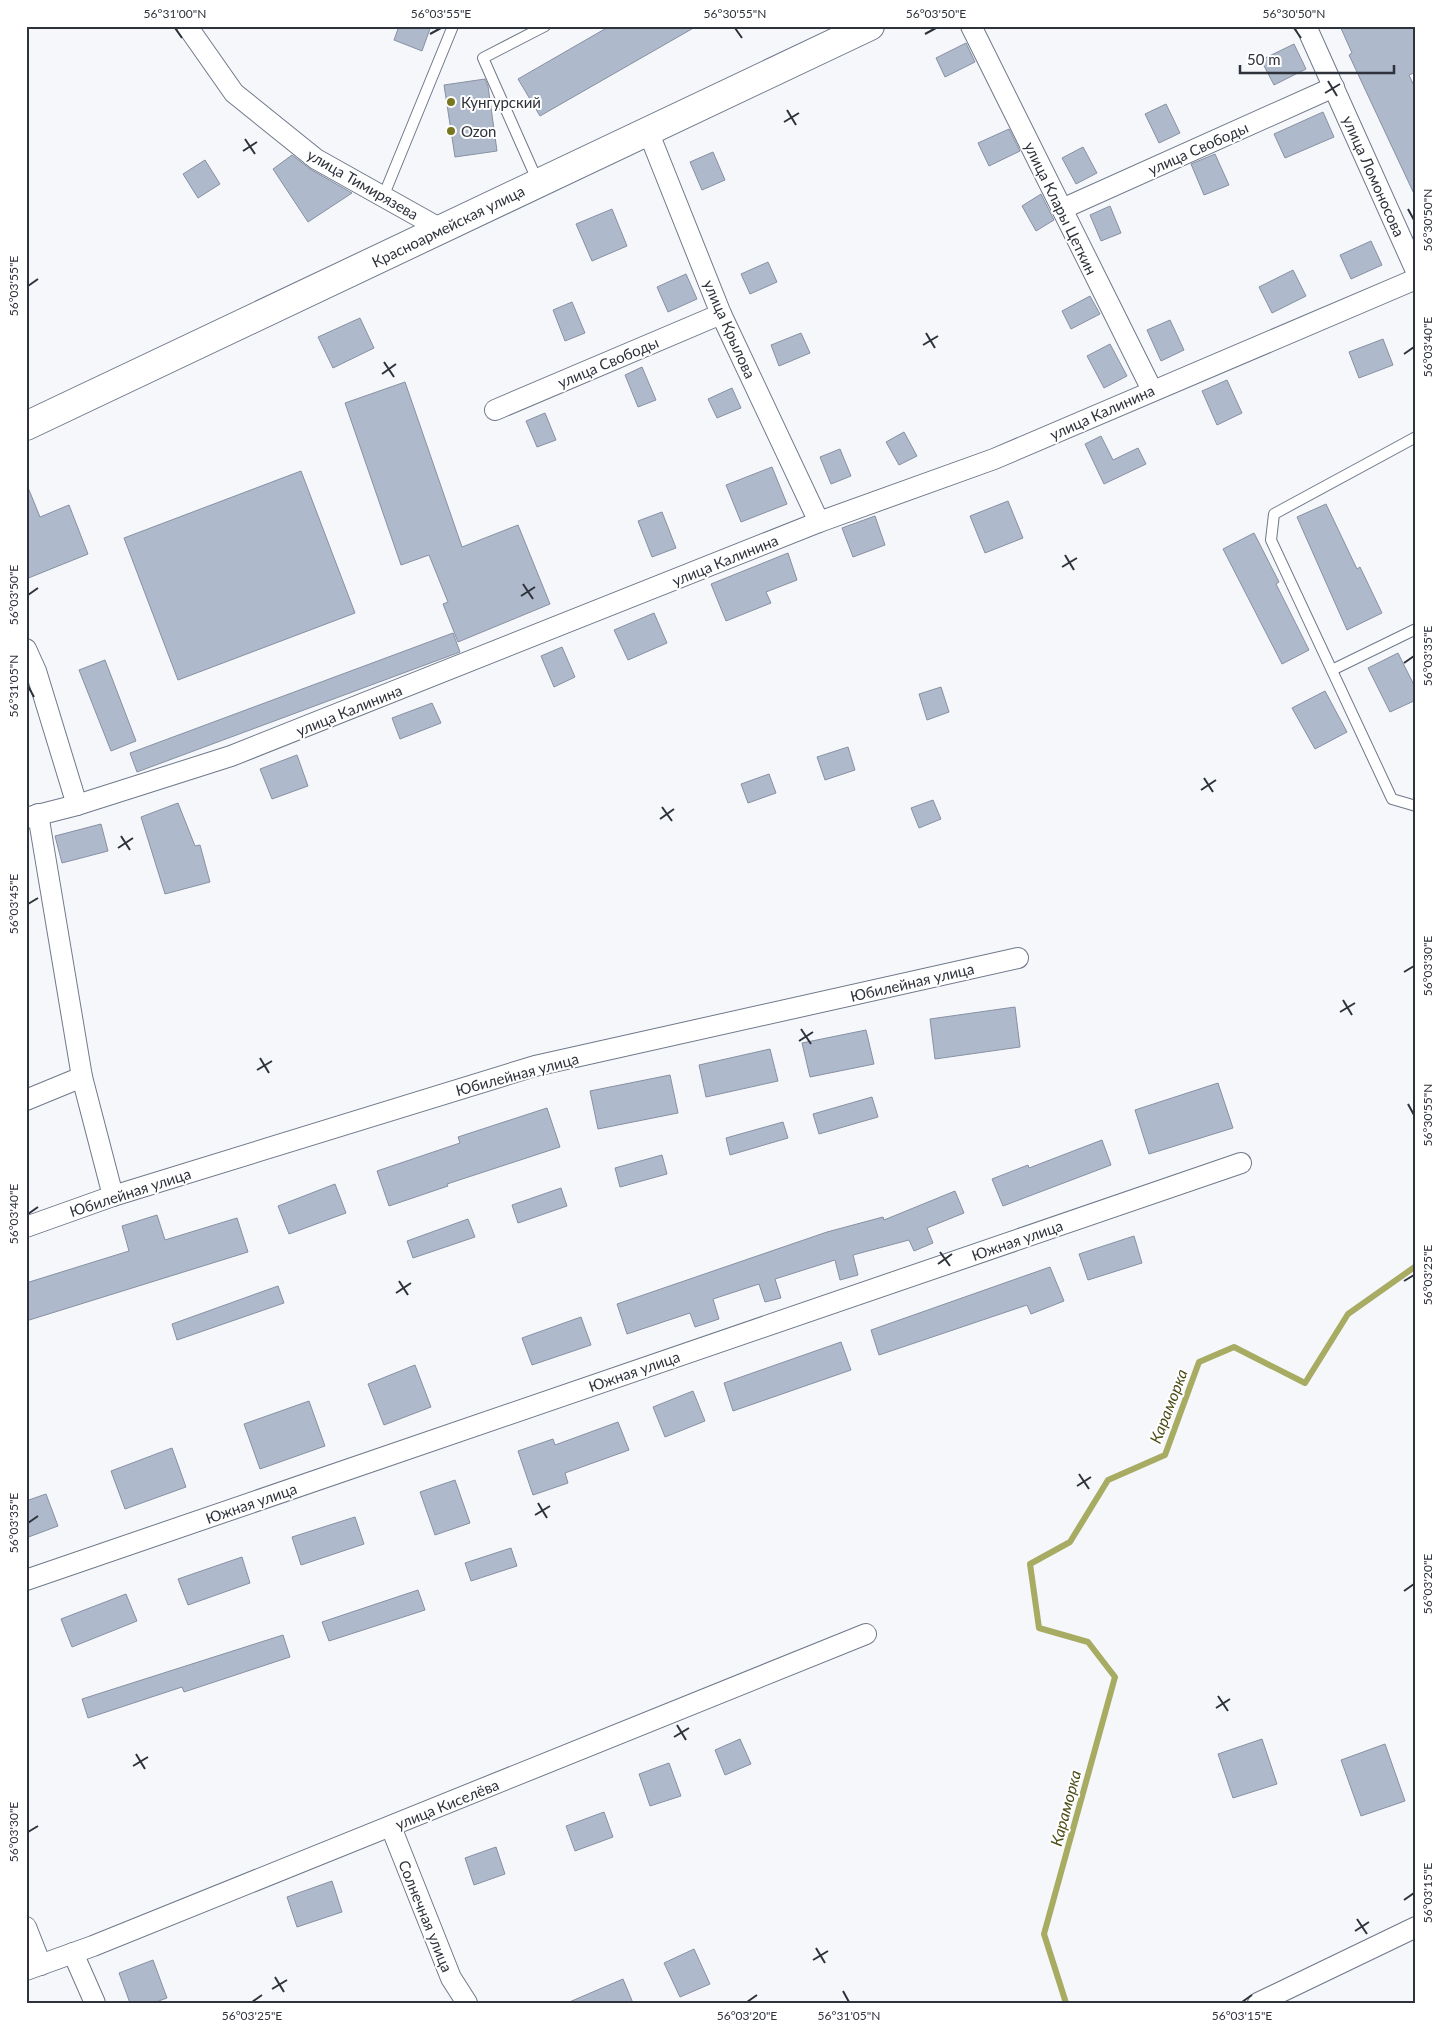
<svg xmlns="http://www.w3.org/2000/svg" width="1442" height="2029" font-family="Lato,sans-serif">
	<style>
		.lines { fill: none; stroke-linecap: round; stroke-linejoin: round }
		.stream { stroke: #a8ab62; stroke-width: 6 }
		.building { fill: #aeb9cb; stroke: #8791a3 }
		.lane-casing { stroke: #6f798a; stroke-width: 12 }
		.street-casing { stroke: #6f798a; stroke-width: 22 }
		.secondary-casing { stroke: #6f798a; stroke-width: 30 }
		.lane { stroke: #fff; stroke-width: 10 }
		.street { stroke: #fff; stroke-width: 20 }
		.secondary { stroke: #fff; stroke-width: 28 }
		.ticks { fill: none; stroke: #2e323a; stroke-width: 2 }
		.poi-dot { fill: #76771f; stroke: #fff; stroke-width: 2 }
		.labels { text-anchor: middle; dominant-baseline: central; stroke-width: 4; stroke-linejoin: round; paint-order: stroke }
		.poi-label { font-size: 15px; fill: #2e323a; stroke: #fff; text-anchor: start }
		.street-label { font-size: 15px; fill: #2e323a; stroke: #fff }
		.water-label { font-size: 16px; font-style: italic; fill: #4b4c15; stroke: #fff }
		.neatline { fill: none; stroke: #2e323a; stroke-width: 2 }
		.ticks-label { font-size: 12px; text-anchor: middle; fill: #2e323a }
	</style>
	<rect width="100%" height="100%" fill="#f5f7fb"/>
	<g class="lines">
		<polyline class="stream" points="1066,2003 1044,1934 1115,1677 1088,1642 1039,1628 1030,1564 1070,1542 1108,1480 1165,1455 1199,1362 1234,1347 1305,1383 1348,1314 1416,1266"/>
	</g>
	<g class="building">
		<polygon points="399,26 431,26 422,51 394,40"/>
		<polygon points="610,26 697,26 540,116 518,79"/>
		<polygon points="1340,26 1416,26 1416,72 1409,75 1416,90 1416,198 1349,55 1352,53"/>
		<polygon points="966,43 975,62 945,77 936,58"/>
		<polygon points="1294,44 1306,69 1274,85 1261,60"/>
		<polygon points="485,79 488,86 497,151 455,157 444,85"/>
		<polygon points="1166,104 1180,133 1159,143 1145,114"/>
		<polygon points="1323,112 1334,137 1285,158 1274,134"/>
		<polygon points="1009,129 1020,151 989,166 978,143"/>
		<polygon points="1083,147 1097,173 1076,184 1062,158"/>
		<polygon points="713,152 725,180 702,190 690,162"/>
		<polygon points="1215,154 1229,185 1204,195 1191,164"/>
		<polygon points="292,155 310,169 352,193 308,222 273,169"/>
		<polygon points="205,160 220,184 198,198 183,174"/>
		<polygon points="1041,194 1054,220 1036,231 1022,206"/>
		<polygon points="1110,206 1121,233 1101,241 1090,215"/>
		<polygon points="612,209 627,246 592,261 576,224"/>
		<polygon points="1371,241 1382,265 1351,279 1340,255"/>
		<polygon points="768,262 777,282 750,294 741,274"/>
		<polygon points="1293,270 1306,296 1272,313 1259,287"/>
		<polygon points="686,274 697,299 668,312 657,287"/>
		<polygon points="1090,296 1100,314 1071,329 1062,311"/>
		<polygon points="572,302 585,333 565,341 553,310"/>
		<polygon points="360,318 374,348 333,368 318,337"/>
		<polygon points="1170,320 1184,350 1161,361 1147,330"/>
		<polygon points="801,333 810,353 779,366 771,345"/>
		<polygon points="1383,339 1393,365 1359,378 1349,352"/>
		<polygon points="1110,344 1127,376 1104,388 1087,356"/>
		<polygon points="642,367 656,400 638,407 625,375"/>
		<polygon points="1227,380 1242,413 1217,425 1202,391"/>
		<polygon points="405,382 462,547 518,525 550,604 458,642 443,604 448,602 429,555 401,565 345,403"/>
		<polygon points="732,388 741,408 717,418 708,399"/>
		<polygon points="545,413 556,440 537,447 526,421"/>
		<polygon points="904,432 917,456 899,465 886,442"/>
		<polygon points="1101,436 1113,460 1138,448 1146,464 1104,484 1085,444"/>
		<polygon points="840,449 851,476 831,484 820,457"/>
		<polygon points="772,467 787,504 741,522 726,485"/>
		<polygon points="301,471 355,613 178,680 124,538"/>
		<polygon points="27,485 40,517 69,505 88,554 26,579"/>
		<polygon points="1008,501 1023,538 985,553 970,516"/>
		<polygon points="1326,504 1357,569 1360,567 1382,613 1347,630 1297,517"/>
		<polygon points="662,512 676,548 652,557 638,521"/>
		<polygon points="875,516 885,545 853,557 842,528"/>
		<polygon points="1254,533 1279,582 1276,584 1309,650 1282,664 1223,549"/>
		<polygon points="788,553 797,580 766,592 771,603 726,621 711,584"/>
		<polygon points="654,613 667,643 628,660 614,630"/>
		<polygon points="453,633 460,652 137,772 130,753"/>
		<polygon points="562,647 575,677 554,687 541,656"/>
		<polygon points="1398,653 1416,689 1416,700 1390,712 1368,668"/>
		<polygon points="105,660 136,741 111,751 79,670"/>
		<polygon points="941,687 949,712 927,720 919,694"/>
		<polygon points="1325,691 1347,732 1315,749 1292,708"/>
		<polygon points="432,703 441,723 400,739 392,718"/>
		<polygon points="848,747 855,770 825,780 817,757"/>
		<polygon points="297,755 308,786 272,799 260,769"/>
		<polygon points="769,774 776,793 748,803 741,784"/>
		<polygon points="933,800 941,819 919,828 911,808"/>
		<polygon points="178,803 195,846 200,845 210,882 165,894 141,817"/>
		<polygon points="101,824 108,851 62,863 55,836"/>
		<polygon points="1015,1007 1020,1047 935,1059 930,1019"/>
		<polygon points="866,1030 874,1064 810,1077 802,1043"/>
		<polygon points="770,1049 778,1081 706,1097 699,1065"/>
		<polygon points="670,1075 678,1113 598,1129 590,1091"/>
		<polygon points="1218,1083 1233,1128 1149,1154 1135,1110"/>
		<polygon points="872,1097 878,1117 819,1134 813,1114"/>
		<polygon points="547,1108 560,1147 447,1184 448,1186 389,1206 377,1171 460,1143 458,1137"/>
		<polygon points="783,1122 788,1138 730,1155 726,1138"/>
		<polygon points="1102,1140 1111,1165 1003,1206 992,1179 1028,1165 1029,1168"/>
		<polygon points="662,1155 667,1174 620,1187 615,1168"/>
		<polygon points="335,1184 346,1213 289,1234 278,1206"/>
		<polygon points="561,1188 567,1206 518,1223 512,1205"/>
		<polygon points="955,1191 964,1213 927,1228 933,1243 914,1251 909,1240 853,1255 858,1275 840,1280 835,1260 775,1279 781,1298 765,1302 759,1284 713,1299 719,1319 695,1327 690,1313 627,1334 617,1304 827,1232 883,1217 884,1220"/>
		<polygon points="157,1215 165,1240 237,1218 248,1252 26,1321 26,1283 129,1251 122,1226"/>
		<polygon points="468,1219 475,1237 413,1258 407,1241"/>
		<polygon points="1134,1236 1142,1263 1088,1280 1079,1254"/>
		<polygon points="1050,1267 1064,1301 1031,1314 1027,1305 879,1355 871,1330"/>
		<polygon points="278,1286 284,1303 177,1340 172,1324"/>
		<polygon points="581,1317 591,1345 532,1365 522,1338"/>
		<polygon points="841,1342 851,1370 733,1411 724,1383"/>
		<polygon points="415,1365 431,1407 384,1425 368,1384"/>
		<polygon points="693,1391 705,1421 665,1437 653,1407"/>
		<polygon points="309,1401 325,1446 260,1469 244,1424"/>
		<polygon points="618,1422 629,1450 565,1473 568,1483 533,1495 518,1451 553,1439 555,1445"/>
		<polygon points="172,1448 186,1487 125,1509 111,1471"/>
		<polygon points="455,1480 470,1523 435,1535 420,1492"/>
		<polygon points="46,1494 58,1526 26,1538 26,1501"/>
		<polygon points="355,1517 364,1544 301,1565 292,1537"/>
		<polygon points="511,1548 517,1566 471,1581 465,1563"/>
		<polygon points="242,1557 250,1583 188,1605 178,1579"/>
		<polygon points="418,1590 425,1610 329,1641 322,1622"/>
		<polygon points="126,1594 137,1621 72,1647 61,1619"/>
		<polygon points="283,1635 290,1657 184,1692 182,1687 88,1718 82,1699"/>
		<polygon points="740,1739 751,1764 725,1775 715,1750"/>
		<polygon points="1262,1739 1277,1784 1233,1798 1218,1754"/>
		<polygon points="1385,1744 1405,1801 1361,1816 1341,1760"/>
		<polygon points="669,1763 681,1796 650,1806 639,1774"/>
		<polygon points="604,1812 613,1837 575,1851 566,1826"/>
		<polygon points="496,1847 505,1874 474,1885 465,1858"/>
		<polygon points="332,1881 342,1912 297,1927 287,1897"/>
		<polygon points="694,1949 710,1984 680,1997 664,1963"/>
		<polygon points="153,1960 167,1998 153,2003 130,2003 119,1973"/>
		<polygon points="623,1979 633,2003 567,2003"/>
	</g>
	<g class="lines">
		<g class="lane-casing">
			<g id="lane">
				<polyline points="538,182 483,58 545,26"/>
				<polyline points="383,197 453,26"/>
				<polyline points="1416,437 1274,514 1271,540 1392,799 1416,806"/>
				<polyline points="1332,670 1416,629"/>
			</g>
		</g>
		<g class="street-casing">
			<g id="street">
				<polyline points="187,26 234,93 316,159 441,229"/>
				<polyline points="971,26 1152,390"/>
				<polyline points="1306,26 1416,271"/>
				<polyline points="648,131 721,314 819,522"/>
				<polyline points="1062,209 1334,87"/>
				<polyline points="495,410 721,314"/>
				<polyline points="26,649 36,671 77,805"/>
				<polyline points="38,814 82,1077 113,1196"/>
				<polyline points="26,818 77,805 231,756 819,522 994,459 1416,279"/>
				<polyline points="26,1100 82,1077"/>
				<polyline points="26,1227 113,1196 535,1066 1018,958"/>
				<polyline points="26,1580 1241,1163"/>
				<polyline points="391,1827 451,1978 467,2003"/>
				<polyline points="26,1927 41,1965"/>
				<polyline points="73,1953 95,2003"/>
				<polyline points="26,1970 93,1946 866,1634"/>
				<polyline points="1258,2003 1416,1927"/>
			</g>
		</g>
		<g class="secondary-casing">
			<polyline id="secondary" points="26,426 870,26"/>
		</g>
		<use href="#lane" class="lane"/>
		<use href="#street" class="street"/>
		<use href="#secondary" class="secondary"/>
	</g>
	<path class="ticks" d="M 175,28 L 182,38M 735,28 L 742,38M 1294,28 L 1301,38M 430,34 L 441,28M 925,34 L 936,28M 1328,81 L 1337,96M 1325,93 L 1340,84M 787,110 L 796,125M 784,122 L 799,113M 245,139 L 255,154M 243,151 L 257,142M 1408,209 L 1414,220M 28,286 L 38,279M 926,333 L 935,348M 923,345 L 938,336M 1404,354 L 1414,347M 384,362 L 394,377M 382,374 L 396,364M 1065,555 L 1074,570M 1062,567 L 1077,558M 523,584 L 533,599M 28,595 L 38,588M 521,596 L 535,587M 1404,663 L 1414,656M 28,686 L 34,697M 1204,778 L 1213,792M 1201,790 L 1216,780M 662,807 L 672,821M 660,819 L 674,809M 121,836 L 130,850M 118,848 L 133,838M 28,904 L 38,898M 1404,972 L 1414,966M 1343,1000 L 1352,1015M 1340,1012 L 1355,1003M 801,1029 L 811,1044M 799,1041 L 813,1032M 260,1058 L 269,1073M 257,1070 L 272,1061M 1408,1104 L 1414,1115M 28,1214 L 38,1207M 940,1252 L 950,1266M 938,1264 L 952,1254M 399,1281 L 408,1295M 1404,1281 L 1414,1275M 396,1293 L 411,1283M 1079,1474 L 1089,1489M 1077,1486 L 1091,1477M 538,1503 L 547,1518M 535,1515 L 550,1506M 28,1523 L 38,1516M 1404,1591 L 1414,1584M 1218,1696 L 1228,1711M 1216,1708 L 1230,1699M 677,1725 L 686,1740M 674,1737 L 689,1728M 136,1754 L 145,1769M 133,1766 L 148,1757M 28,1832 L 38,1826M 1404,1900 L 1414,1893M 1357,1919 L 1367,1934M 1355,1931 L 1369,1922M 816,1948 L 825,1963M 813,1960 L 828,1951M 275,1977 L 284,1992M 272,1989 L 287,1980M 843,1991 L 849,2002M 252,2002 L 262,1995M 747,2002 L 757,1995M 1242,2002 L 1252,1995"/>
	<g class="poi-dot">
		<circle cx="451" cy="102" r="5"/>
		<circle cx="451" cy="131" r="5"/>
	</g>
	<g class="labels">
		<g class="poi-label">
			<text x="461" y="102">Кунгурский</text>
			<text x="461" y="131">Ozon</text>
		</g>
		<g class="street-label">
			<text transform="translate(1198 148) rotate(-24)">улица Свободы</text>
			<text transform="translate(1374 176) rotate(66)">улица Ломоносова</text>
			<text transform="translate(363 184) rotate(30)">улица Тимирязева</text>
			<text transform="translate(1061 208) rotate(64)">улица Клары Цеткин</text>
			<text transform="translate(448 226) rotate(-26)">Красноармейская улица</text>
			<text transform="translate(730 329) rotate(66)">улица Крылова</text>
			<text transform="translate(608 362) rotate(-23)">улица Свободы</text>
			<text transform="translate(1102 412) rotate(-24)">улица Калинина</text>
			<text transform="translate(725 560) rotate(-22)">улица Калинина</text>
			<text transform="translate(349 710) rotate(-22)">улица Калинина</text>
			<text transform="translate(912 982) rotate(-13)">Юбилейная улица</text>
			<text transform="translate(517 1074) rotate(-15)">Юбилейная улица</text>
			<text transform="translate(130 1192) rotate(-18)">Юбилейная улица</text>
			<text transform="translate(1017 1240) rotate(-19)">Южная улица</text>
			<text transform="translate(634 1371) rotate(-19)">Южная улица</text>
			<text transform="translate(251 1503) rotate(-19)">Южная улица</text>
			<text transform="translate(447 1804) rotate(-22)">улица Киселёва</text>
			<text transform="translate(426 1916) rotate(68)">Солнечная улица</text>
		</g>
		<g class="water-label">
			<text transform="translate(1168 1406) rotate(-69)">Караморка</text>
			<text transform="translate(1065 1808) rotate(-75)">Караморка</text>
		</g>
	</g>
	<rect width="1442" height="2029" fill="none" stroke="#ffffff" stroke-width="55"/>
	<path d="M1240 65v8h154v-8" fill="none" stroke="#2e323a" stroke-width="2.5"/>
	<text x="1247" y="65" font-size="15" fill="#2e323a" stroke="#ffffff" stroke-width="4" paint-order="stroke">50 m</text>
	<rect x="28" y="28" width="1386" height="1974" class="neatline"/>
	<g class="ticks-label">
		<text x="175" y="18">56°31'00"N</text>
		<text x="441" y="18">56°03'55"E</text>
		<text x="735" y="18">56°30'55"N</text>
		<text x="936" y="18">56°03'50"E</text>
		<text x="1294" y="18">56°30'50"N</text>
		<text transform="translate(1428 220) rotate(-90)" y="4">56°30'50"N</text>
		<text transform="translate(14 286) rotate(-90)" y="4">56°03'55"E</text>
		<text transform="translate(1428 347) rotate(-90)" y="4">56°03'40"E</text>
		<text transform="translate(14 595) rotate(-90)" y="4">56°03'50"E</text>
		<text transform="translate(1428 656) rotate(-90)" y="4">56°03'35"E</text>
		<text transform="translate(14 686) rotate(-90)" y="4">56°31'05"N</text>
		<text transform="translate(14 904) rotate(-90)" y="4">56°03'45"E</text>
		<text transform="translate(1428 966) rotate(-90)" y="4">56°03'30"E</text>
		<text transform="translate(1428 1115) rotate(-90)" y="4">56°30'55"N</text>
		<text transform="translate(14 1214) rotate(-90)" y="4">56°03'40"E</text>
		<text transform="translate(1428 1275) rotate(-90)" y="4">56°03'25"E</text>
		<text transform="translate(14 1523) rotate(-90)" y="4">56°03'35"E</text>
		<text transform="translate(1428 1584) rotate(-90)" y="4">56°03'20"E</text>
		<text transform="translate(14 1832) rotate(-90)" y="4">56°03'30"E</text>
		<text transform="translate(1428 1893) rotate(-90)" y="4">56°03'15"E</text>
		<text x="252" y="2020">56°03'25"E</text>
		<text x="747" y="2020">56°03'20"E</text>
		<text x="849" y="2020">56°31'05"N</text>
		<text x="1242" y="2020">56°03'15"E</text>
	</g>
</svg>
